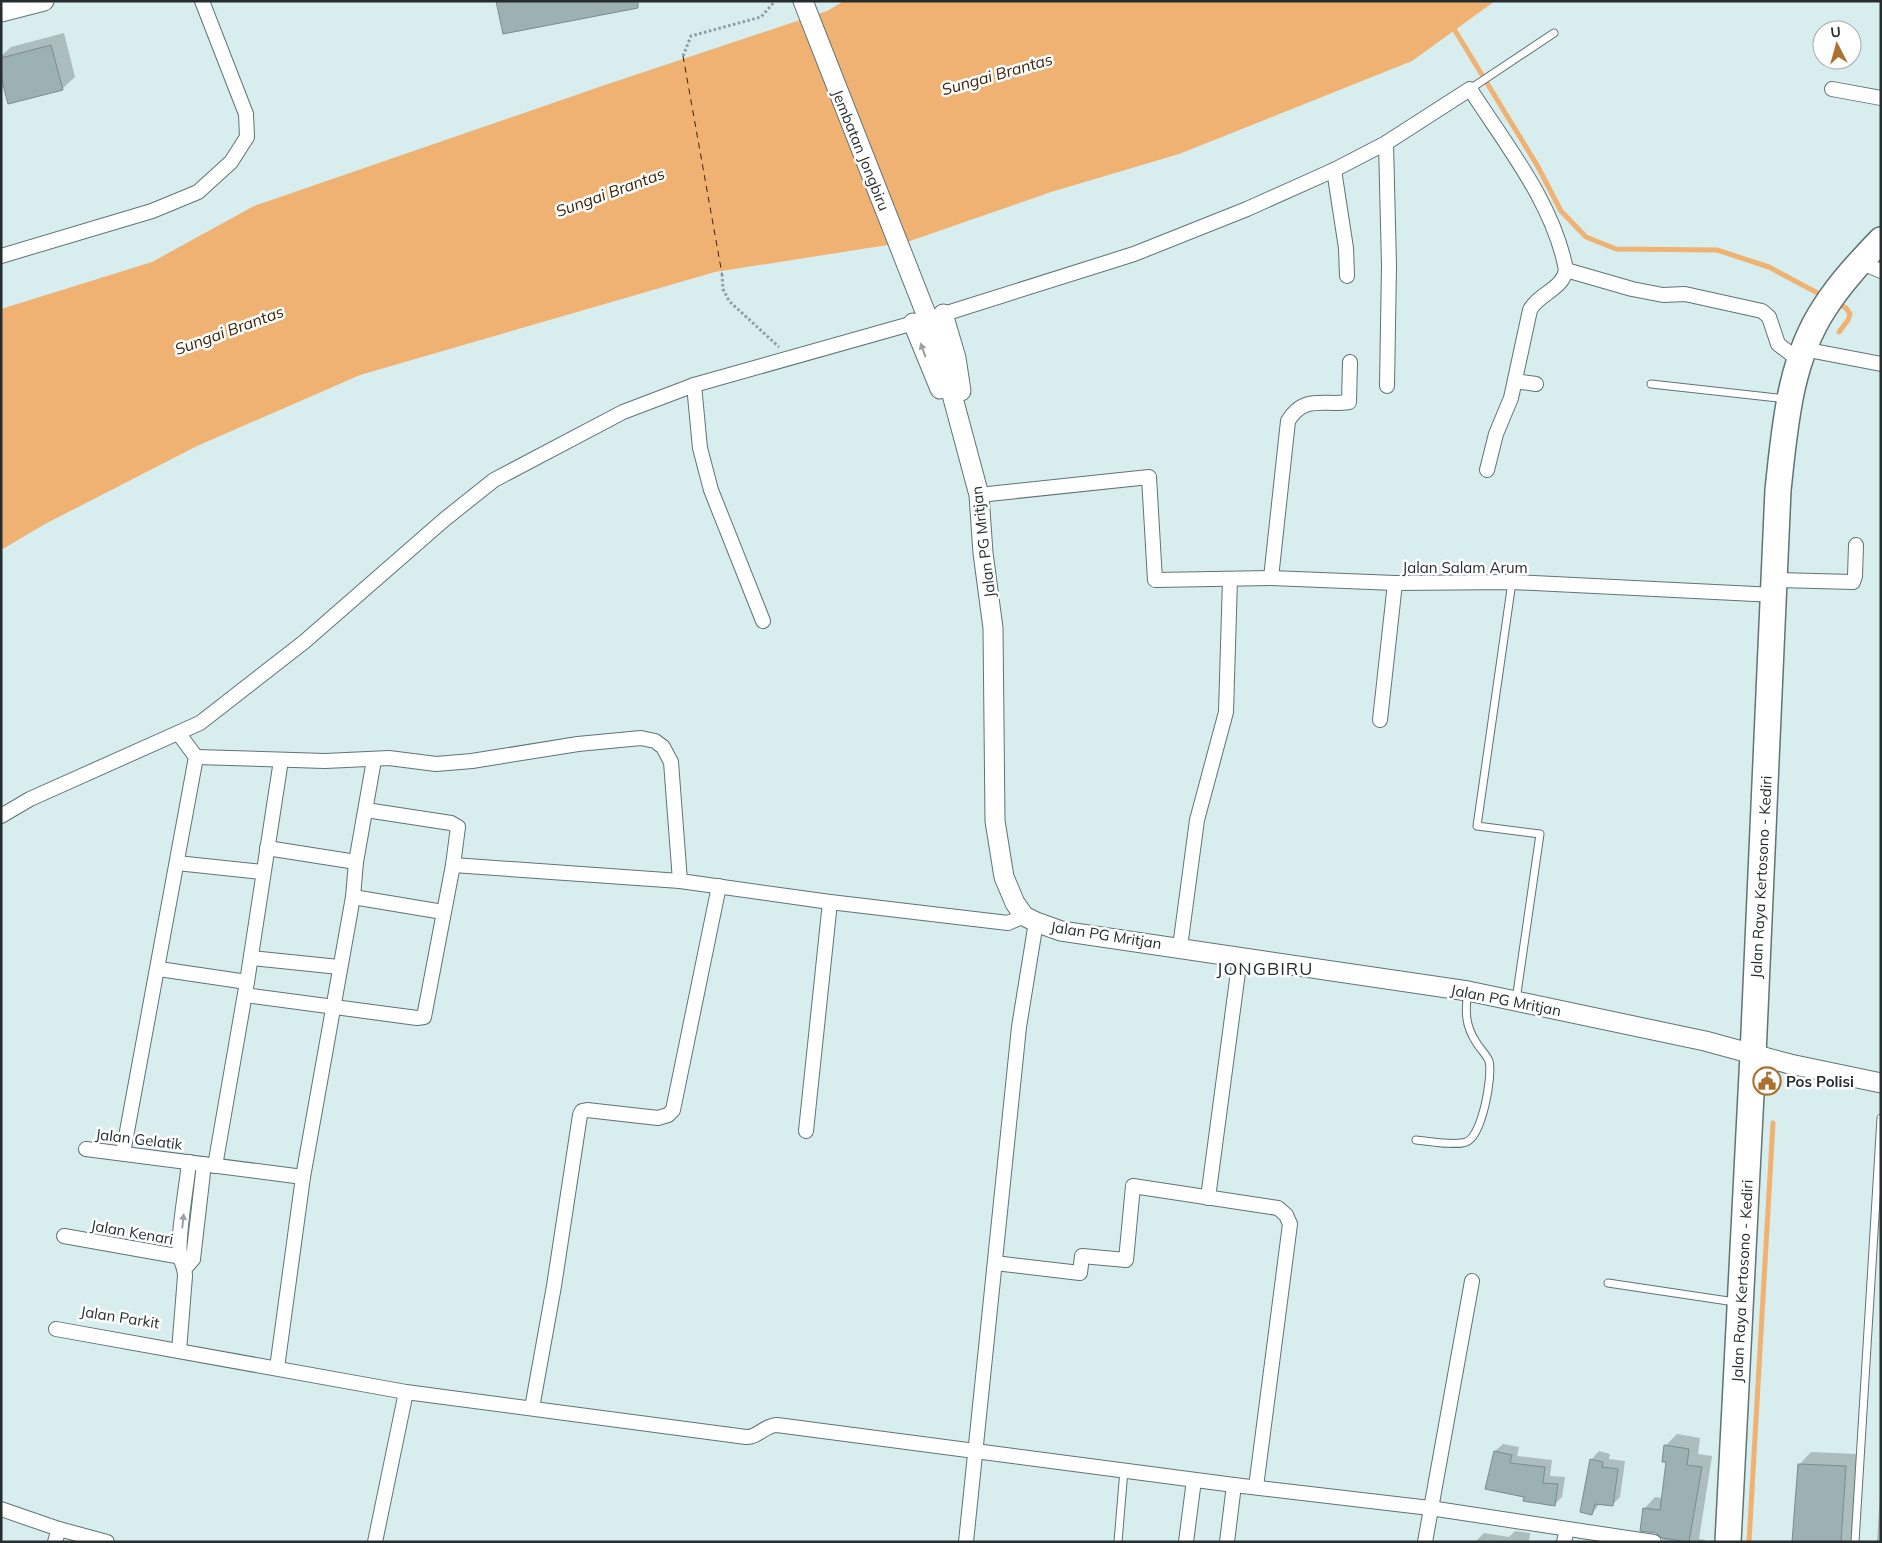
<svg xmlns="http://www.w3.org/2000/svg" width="1882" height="1543" font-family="Mulish,sans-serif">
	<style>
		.water { fill: #efb273 }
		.shadow { fill: #0003 }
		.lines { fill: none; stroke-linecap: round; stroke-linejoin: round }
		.stream { stroke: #efb273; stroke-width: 5 }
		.ferry { stroke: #3c2307; stroke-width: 1; stroke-dasharray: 6 5; stroke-linecap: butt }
		.building { fill: #9cb1b2; stroke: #798c8e }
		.lane-casing { stroke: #607375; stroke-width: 9 }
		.street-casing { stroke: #607375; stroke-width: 16 }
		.secondary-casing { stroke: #607375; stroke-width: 21 }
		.highway-casing { stroke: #607375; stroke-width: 28 }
		.path { stroke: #8e9e9f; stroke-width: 3; stroke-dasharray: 2.5 2.5; stroke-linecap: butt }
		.lane { stroke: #fff; stroke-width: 7 }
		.street { stroke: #fff; stroke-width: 14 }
		.secondary { stroke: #fff; stroke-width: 19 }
		.highway { stroke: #fff; stroke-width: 25 }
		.oneway { fill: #9da0a1 }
		.labels { text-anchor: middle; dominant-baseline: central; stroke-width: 5; stroke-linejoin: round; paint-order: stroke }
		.street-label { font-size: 15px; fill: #252d2e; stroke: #fff }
		.poi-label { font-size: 15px; font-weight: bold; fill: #252d2e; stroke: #fff; text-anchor: start }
		.water-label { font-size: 16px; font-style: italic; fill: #3c2307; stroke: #fff }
		.quarter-label { font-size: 18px; letter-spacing: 1px; fill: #252d2e; stroke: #fff }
	</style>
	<rect width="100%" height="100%" fill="#d7edee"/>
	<polygon class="water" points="844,1 1495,1 1412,61 1179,154 1051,192 907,242 715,272 360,375 197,446 45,524 1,550 1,309 152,262 254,206 599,87 827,11"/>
	<g class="shadow">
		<polygon points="64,33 75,77 62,89 1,72 1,56 11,47"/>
		<polygon points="1677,1434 1700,1438 1698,1454 1712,1456 1699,1539 1705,1540 1705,1542 1664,1542 1644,1509 1655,1497 1663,1498 1668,1461 1665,1446"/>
		<polygon points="1503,1444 1519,1447 1517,1456 1552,1460 1550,1476 1565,1477 1562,1497 1555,1504 1487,1488 1495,1451"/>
		<polygon points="1599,1451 1610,1454 1609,1459 1625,1461 1620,1497 1612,1505 1600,1503 1592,1514 1591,1460"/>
		<polygon points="1811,1452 1858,1454 1853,1542 1795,1542 1799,1465"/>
		<polygon points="1881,1479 1881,1542 1877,1542"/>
		<polygon points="1515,1531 1530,1533 1529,1542 1475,1542 1484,1533 1509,1537"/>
	</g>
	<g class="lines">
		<g class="stream">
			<polyline points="1451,24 1537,165 1561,211 1586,237 1616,249 1717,250 1769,267 1825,297"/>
			<polyline points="1837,303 1846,308 1850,314 1848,320 1839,332"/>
			<polyline points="1749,1542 1773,1123"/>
		</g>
		<polyline class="ferry" points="683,56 722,274"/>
	</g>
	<g class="building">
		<polygon points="496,1 638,1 638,8 503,34"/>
		<polygon points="51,45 63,90 8,104 1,77 1,58"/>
		<polygon points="1664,1445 1689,1449 1687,1465 1702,1467 1689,1542 1662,1538 1656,1533 1640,1531 1643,1508 1660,1510 1666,1462 1662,1462"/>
		<polygon points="1494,1451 1512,1455 1510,1463 1545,1467 1543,1483 1558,1484 1555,1506 1523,1501 1524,1497 1485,1489"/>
		<polygon points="1590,1459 1603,1462 1602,1467 1618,1469 1613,1506 1595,1504 1592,1515 1580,1512"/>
		<polygon points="1798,1464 1846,1466 1841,1542 1792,1542"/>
	</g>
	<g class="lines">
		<g class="lane-casing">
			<g id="lane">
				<polyline points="1470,89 1554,33"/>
				<polyline points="1651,384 1787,399"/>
				<polyline points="1512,582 1477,826 1540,834 1516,1000"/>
				<path d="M 1416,1140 C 1428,1141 1456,1146 1466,1142 C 1482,1137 1493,1076 1489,1061 C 1486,1054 1480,1049 1476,1042 C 1465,1025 1465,1011 1468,991"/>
				<polyline points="1608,1283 1735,1302"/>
				<polyline points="1118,1542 1124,1470"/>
				<polyline points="1855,1542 1881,1118"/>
			</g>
		</g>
		<g class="street-casing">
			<g id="street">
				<polyline points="1832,89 1881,98"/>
				<polyline points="1386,143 1389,265 1387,386"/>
				<polyline points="1334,170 1346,248 1347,276"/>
				<polyline points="1,256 152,211 198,192 231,162 247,137 246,114 202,1"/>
				<polyline points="1860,262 1881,271"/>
				<polyline points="1566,270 1632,289 1663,295 1685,294 1762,311 1769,317 1778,344 1800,361"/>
				<polyline points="1803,349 1881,364"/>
				<polyline points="1515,381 1536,384"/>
				<polyline points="694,385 700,448 711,490 763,621"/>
				<polyline points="979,495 1149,477 1155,580 1271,578 1395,583 1512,582 1775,595"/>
				<path d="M 1271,578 L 1288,421 C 1304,394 1324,406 1349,402 L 1350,362"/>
				<polyline points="1775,580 1853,582 1855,576 1856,545"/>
				<polyline points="1380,720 1395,583"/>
				<polyline points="196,757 325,761 389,758 436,764 472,761 578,744 641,738 655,741 663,747 671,762 680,881 830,902 1008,923 1024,916"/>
				<path d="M 1,816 L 30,799 L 200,723 L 304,642 L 445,519 L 494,480 L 623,412 L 694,385 L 928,319 L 1134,254 L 1247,209 L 1334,170 L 1386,143 L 1470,89 C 1506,145 1554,204 1566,270 C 1563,289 1538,294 1530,310 L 1511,398 L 1496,434 L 1487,470"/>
				<polyline points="267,848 356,862"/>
				<polyline points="177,863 262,872"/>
				<polyline points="453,865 680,881"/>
				<polyline points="353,897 443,912"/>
				<polyline points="1180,947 1197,820 1226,712 1230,579"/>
				<polyline points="251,958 339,967"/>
				<polyline points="159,969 247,982"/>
				<polyline points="245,995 417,1018 424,1017 453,865 458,827 451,823 366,810"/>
				<polyline points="806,1131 830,902"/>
				<polyline points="86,1149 303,1177"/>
				<polyline points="123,1153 196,757 179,734"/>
				<polyline points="215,1166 247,982 281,760"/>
				<polyline points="1208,1198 1240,957"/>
				<polyline points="64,1236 193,1259"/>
				<polyline points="995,1263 1080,1273 1082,1256 1126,1260 1133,1186 1278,1208 1286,1215 1290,1224 1256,1487"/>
				<polyline points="187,1266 193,1259 204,1164"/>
				<path d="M 56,1329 L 406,1392 L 746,1437 C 757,1438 765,1425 777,1425 L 1234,1485 L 1430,1508 L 1654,1542"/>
				<path d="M 179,1351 L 185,1276 C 185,1268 182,1264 180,1257 C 177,1237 187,1185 189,1162"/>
				<polyline points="277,1368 303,1177 353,897 356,862 374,760"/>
				<polyline points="532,1408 554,1286 580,1115 582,1111 587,1110 658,1118 668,1115 673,1110 719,886"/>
				<polyline points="1,1509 59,1529 55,1542"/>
				<polyline points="59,1529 107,1542"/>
				<polyline points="375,1542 406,1392"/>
				<polyline points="966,1542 1019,1027 1036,922"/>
				<polyline points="1186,1542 1194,1480"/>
				<polyline points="1227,1542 1234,1485"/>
				<polyline points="1425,1542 1472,1281"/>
				<polyline points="1564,1542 1567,1529"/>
			</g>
		</g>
		<g class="secondary-casing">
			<g id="secondary">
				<polyline points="803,1 928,319 950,387 979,495 983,553 993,628 995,821 1004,877 1015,903 1024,916 1036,922 1061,931 1468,991 1705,1041 1790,1064 1881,1083"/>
				<polyline points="1,12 44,1"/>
				<polyline points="943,314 956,358 961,391"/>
				<polyline points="913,323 940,389"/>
			</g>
		</g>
		<g class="highway-casing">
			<path id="highway" d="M 1728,1542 L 1753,1055 L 1778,490 C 1785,427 1789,361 1825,307 C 1841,282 1861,261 1881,240"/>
		</g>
		<g class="path">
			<polyline points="683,56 691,36 761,17 775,1"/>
			<polyline points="722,274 723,289 729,301 779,347"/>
		</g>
		<use href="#lane" class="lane"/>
		<use href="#street" class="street"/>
		<use href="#secondary" class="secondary"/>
		<use href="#highway" class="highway"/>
	</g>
	<defs><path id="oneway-solid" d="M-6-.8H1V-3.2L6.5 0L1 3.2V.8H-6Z" transform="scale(1.25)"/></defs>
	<g class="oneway">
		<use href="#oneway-solid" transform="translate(923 350) rotate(-110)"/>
		<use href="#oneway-solid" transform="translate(183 1221) rotate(-84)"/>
	</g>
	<defs>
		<g id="civic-ring" transform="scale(1.4375)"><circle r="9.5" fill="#fff" stroke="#ab7131" stroke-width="1.5"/><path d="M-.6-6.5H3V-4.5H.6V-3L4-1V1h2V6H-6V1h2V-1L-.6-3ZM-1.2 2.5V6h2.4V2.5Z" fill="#ab7131"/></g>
	</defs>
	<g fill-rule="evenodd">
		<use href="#civic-ring" x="1767" y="1081"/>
	</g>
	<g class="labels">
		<g class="street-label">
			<text transform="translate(861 150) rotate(68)">Jembatan Jongbiru</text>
			<text transform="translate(983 542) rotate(-97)">Jalan PG Mritjan</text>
			<text x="1465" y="567">Jalan Salam Arum</text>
			<text transform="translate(1761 877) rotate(-87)">Jalan Raya Kertosono - Kediri</text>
			<text transform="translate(1106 935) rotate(9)">Jalan PG Mritjan</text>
			<text transform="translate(1506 1000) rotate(11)">Jalan PG Mritjan</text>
			<text transform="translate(139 1139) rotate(7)">Jalan Gelatik</text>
			<text transform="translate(132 1232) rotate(10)">Jalan Kenari</text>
			<text transform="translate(1742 1281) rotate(-87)">Jalan Raya Kertosono - Kediri</text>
			<text transform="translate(120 1317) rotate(9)">Jalan Parkit</text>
		</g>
		<g class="poi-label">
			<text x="1786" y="1081">Pos Polisi</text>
		</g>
		<g class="water-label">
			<text transform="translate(997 74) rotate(-16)">Sungai Brantas</text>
			<text transform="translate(610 192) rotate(-20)">Sungai Brantas</text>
			<text transform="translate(229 330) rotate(-20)">Sungai Brantas</text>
		</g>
		<g class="quarter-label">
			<text x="1265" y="968">JONGBIRU</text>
		</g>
	</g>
	<rect width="1882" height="1543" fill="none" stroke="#252d2e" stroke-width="5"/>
	<g transform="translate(1837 45) rotate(354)"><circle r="24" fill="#ffffff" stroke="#a8abab"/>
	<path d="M0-4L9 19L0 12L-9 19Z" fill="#ab7131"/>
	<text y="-8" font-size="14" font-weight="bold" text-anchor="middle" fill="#252d2e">U</text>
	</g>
</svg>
